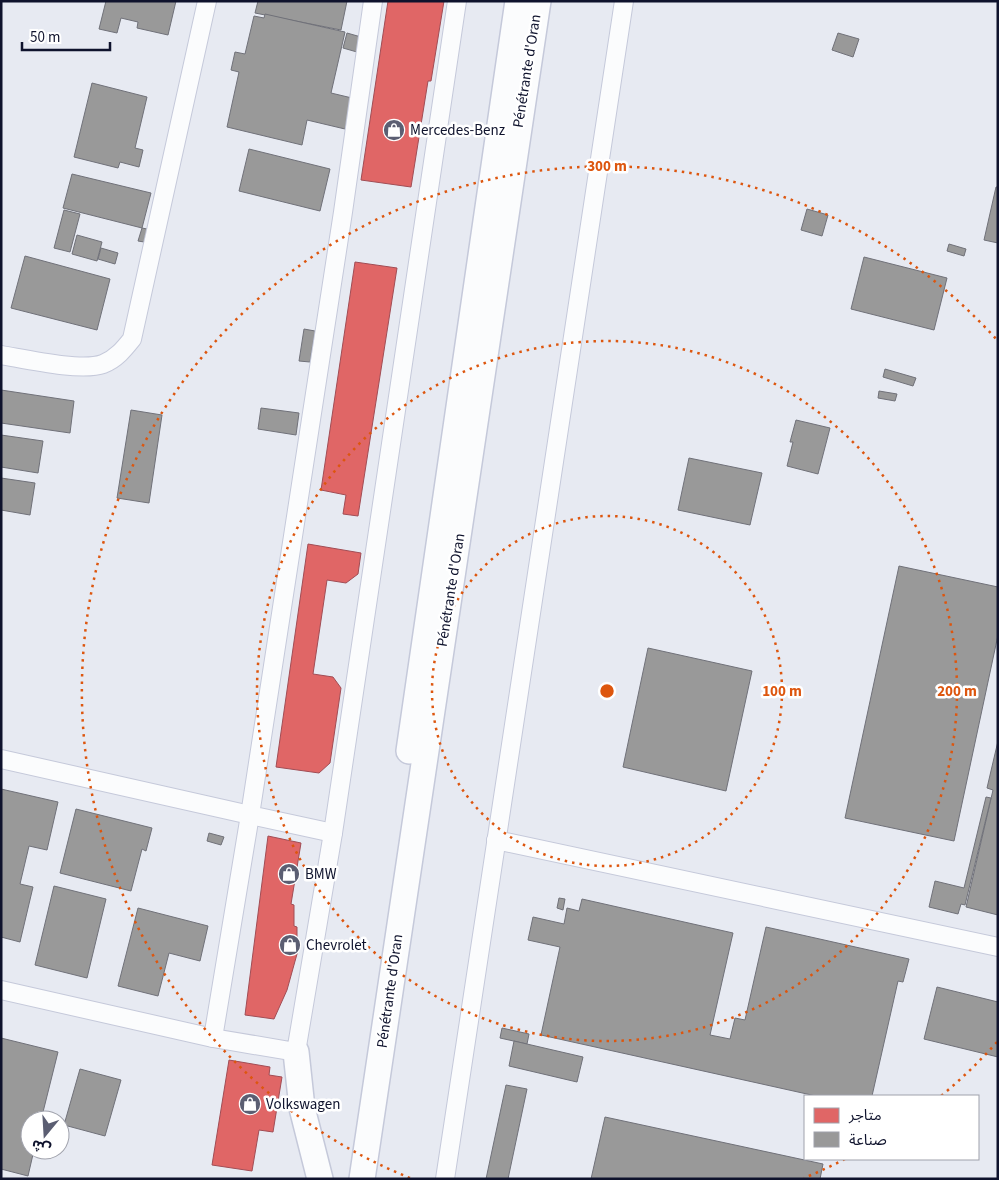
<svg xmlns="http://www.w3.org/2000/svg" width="999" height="1180" font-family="'Source Sans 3','Noto Sans Arabic',sans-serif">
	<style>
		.shops { fill: #e06666; stroke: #a14d55 }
		.industry { fill: #999; stroke: #707179 }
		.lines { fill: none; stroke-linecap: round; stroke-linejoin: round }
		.minor-casing { stroke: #c5c9da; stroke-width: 20 }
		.highway-casing { stroke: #c5c9da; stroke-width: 28 }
		.minor { stroke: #fbfcfd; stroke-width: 18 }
		.highway { stroke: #fbfcfd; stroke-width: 25 }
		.ring { fill: none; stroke: #dd560e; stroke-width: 2.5; stroke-dasharray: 2.5 5 }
		.labels { text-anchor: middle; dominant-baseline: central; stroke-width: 5; stroke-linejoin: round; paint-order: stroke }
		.street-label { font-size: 15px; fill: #0f132d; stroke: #fff }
		.poi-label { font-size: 15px; fill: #0f132d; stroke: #fff; text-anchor: start }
		.centre { fill: #dd560e; stroke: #fff; stroke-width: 2.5 }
		.ring-label { font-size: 15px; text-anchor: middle; font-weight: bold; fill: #dd560e; stroke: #fff; stroke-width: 5; stroke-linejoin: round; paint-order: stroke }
	</style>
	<rect width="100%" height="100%" fill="#e7eaf2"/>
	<g class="shops">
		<polygon points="388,1 444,1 431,81 428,81 411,187 361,180"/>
		<polygon points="355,262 397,268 358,516 343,514 346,495 321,490"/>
		<polygon points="308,544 361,553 358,574 346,583 327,580 313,674 333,677 341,688 330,763 319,773 276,767"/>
		<polygon points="268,836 301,843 291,904 294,905 294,926 297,927 297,954 287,990 274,1019 245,1015"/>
		<polygon points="229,1060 270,1067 269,1075 282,1077 273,1132 259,1130 252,1171 212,1165"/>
	</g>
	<g class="industry">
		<polygon points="106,1 176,1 168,35 137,28 138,22 121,18 117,33 99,29"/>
		<polygon points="258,1 347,1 341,30 255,13"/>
		<polygon points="265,14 345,32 331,93 352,98 345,129 307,120 302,145 227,127 239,72 231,70 235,52 245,54 254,16 264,18"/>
		<polygon points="347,33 361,37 357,52 343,48"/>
		<polygon points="838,33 859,39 853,57 832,50"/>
		<polygon points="92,83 147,97 135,148 143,150 139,167 120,162 118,168 74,157"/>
		<polygon points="249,149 330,169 320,211 239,191"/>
		<polygon points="72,174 151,193 142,228 63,208"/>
		<polygon points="996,187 998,187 998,243 984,240"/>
		<polygon points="807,209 828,215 822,236 801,230"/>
		<polygon points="64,210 80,214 70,252 54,248"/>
		<polygon points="142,228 147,229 144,242 138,241"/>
		<polygon points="77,235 102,242 97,261 72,254"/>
		<polygon points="949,244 966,249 964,256 947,251"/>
		<polygon points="101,248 118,253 115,264 98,259"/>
		<polygon points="25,256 110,279 97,330 11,308"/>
		<polygon points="864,257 947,278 934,330 851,309"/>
		<polygon points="304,329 315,331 310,362 299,361"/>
		<polygon points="885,369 916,378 913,386 883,377"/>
		<polygon points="1,390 74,401 70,433 1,423"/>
		<polygon points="879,391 897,394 895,401 878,398"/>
		<polygon points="261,408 299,413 296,435 258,429"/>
		<polygon points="131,410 162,415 149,503 117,498"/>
		<polygon points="796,420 830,428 818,474 787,466 793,442 790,442"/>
		<polygon points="1,435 43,441 38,473 1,467"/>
		<polygon points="689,458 762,473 750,525 678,510"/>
		<polygon points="1,478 35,483 30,515 1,510"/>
		<polygon points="899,566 998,587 998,635 954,841 845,818"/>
		<polygon points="648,648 752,671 726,791 623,767"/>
		<polygon points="998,741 998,915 966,907 993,790 987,788"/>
		<polygon points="1,789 58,802 47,850 29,846 20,884 33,887 20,942 1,937"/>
		<polygon points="986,797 991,798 965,905 961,904 958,914 929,907 935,881 964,888"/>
		<polygon points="76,809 152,828 146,851 142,849 131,891 60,873"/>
		<polygon points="209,833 224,837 221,845 207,841"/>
		<polygon points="54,886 106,899 87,978 35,965"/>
		<polygon points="559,898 565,899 563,910 557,908"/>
		<polygon points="582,899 733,933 710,1035 730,1039 735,1018 745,1020 766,927 909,959 903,982 898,981 872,1096 816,1096 541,1035 560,947 528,940 533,917 564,924 567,908 579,911"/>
		<polygon points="138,908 208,926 200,961 169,953 158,996 118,986"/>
		<polygon points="937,987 998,1002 998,1057 924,1039"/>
		<polygon points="502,1028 529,1034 527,1044 500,1038"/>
		<polygon points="1,1038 58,1052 41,1120 30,1120 30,1150 34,1150 28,1176 1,1169"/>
		<polygon points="514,1041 583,1057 577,1082 509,1066"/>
		<polygon points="80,1069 121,1080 105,1136 64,1125"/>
		<polygon points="506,1085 527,1089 508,1179 486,1179"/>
		<polygon points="605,1117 823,1164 820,1179 591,1179"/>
	</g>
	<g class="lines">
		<g class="minor-casing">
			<g id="minor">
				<path d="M 1,355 C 25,359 81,372 103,364 C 116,359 124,349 132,339 L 207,1"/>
				<polyline points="1,759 250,815 213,1038 296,1052 333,833 457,1"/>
				<polyline points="333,833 250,815 343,212 373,1"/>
				<polyline points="496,840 998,947"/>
				<polyline points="1,990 213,1038"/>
				<polyline points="445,1179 624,1"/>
			</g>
		</g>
		<g class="highway-casing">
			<g id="highway">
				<polyline points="409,751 518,1"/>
				<polyline points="296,1052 302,1108 320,1179"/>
				<polyline points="362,1179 538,1"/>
			</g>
		</g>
		<use href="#minor" class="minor"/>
		<use href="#highway" class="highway"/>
	</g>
	<g class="ring">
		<circle cx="607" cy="691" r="175"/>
		<circle cx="607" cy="691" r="350"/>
		<path d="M997 1042A525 525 0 0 1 941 1096M845 1159A525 525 0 0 1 804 1178M410 1178A525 525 0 1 1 997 340"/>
	</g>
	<defs>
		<g id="shop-disc" transform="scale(1.125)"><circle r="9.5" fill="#5b5e72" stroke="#fff"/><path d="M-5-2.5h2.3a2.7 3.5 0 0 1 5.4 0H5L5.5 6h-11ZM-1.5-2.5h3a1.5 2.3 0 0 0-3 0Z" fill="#fff"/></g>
	</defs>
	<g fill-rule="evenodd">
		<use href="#shop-disc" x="394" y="130"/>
		<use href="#shop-disc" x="289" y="874"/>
		<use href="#shop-disc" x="290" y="945"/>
		<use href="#shop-disc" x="250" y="1104"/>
	</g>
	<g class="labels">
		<g class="street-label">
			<text transform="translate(527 71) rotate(-81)">Pénétrante d'Oran</text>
			<text transform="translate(451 590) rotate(-81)">Pénétrante d'Oran</text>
			<text transform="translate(390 991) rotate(-82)">Pénétrante d'Oran</text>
		</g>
		<g class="poi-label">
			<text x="410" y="130">Mercedes-Benz</text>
			<text x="305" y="874">BMW</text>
			<text x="306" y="945">Chevrolet</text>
			<text x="266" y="1104">Volkswagen</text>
		</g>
	</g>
	<circle cx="607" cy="691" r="8" class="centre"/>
	<g class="ring-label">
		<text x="607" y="171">300 m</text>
		<text x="782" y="696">100 m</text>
		<text x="957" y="696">200 m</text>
	</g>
	<rect width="999" height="1180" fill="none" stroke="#0f132d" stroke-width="5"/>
	<rect x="804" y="1095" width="175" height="65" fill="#ffffff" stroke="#9fa1ab"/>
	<rect x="814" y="1108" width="25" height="15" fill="#e06666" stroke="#9fa1ab"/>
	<text x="849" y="1120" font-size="15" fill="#0f132d">متاجر</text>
	<rect x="814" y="1132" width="25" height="15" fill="#999999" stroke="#9fa1ab"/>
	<text x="849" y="1145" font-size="15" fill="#0f132d">صناعة</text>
	<g transform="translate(45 1135) rotate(198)"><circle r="24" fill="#ffffff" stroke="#9fa1ab"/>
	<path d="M0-4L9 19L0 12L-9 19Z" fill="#5b5e72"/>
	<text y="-8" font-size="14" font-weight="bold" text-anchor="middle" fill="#0f132d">ش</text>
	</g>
	<path d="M22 42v8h88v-8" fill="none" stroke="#0f132d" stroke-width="2.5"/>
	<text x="30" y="42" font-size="15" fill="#0f132d" stroke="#ffffff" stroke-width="4" paint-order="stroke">50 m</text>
</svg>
